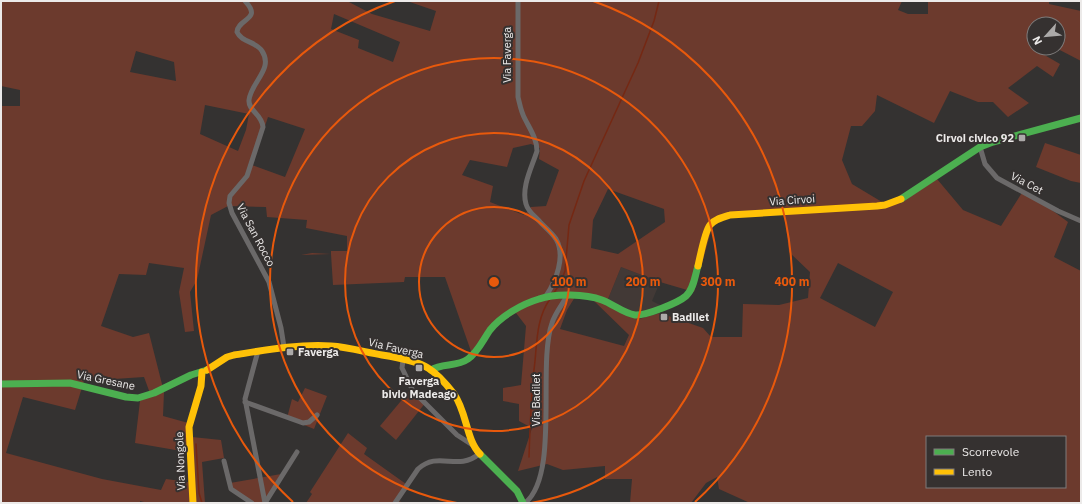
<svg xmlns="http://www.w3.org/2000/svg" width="1082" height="504" font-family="'IBM Plex Sans',sans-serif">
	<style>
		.built { fill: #423936 }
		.green { fill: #6c3a2d; fill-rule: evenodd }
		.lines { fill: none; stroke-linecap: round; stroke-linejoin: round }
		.stream { stroke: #752813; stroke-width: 1.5 }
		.street { stroke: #6b6969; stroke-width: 5 }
		.fast { stroke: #4caf50; stroke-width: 7 }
		.slow { stroke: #ffc107; stroke-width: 7 }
		.ring { fill: none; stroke: #e8590c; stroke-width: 2 }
		.poi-dot { fill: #acaaa9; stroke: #353130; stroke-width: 1.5 }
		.labels { text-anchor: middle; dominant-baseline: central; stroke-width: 4; stroke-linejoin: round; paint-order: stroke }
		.street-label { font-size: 11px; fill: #eceae9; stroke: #353130 }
		.poi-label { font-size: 11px; font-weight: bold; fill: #eceae9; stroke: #353130; text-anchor: start }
		.centre { fill: #e8590c; stroke: #353130; stroke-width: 2 }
		.ring-label { font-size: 12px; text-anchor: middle; font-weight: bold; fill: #e8590c; stroke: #353130; stroke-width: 4; stroke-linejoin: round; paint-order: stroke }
	</style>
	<rect width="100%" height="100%" fill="#343231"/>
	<polygon class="built" points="621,267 660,282 652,301 662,306 660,313 639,319 606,304"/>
	<g class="green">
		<path d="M 1,1 L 347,1 L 372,14 L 430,31 L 436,11 L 407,1 L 902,1 L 898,10 L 908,14 L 928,14 L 928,1 L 1049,1 L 1049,4 L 1081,11 L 1081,61 L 1056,48 L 1058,48 L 1058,24 L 1034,24 L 1034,48 L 1044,48 L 1041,53 L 1060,64 L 1053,77 L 1037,66 L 1008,88 L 1029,103 L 1008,117 L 993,102 L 978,102 L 950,91 L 934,123 L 877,95 L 875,111 L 862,126 L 851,126 L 842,160 L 852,184 L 882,202 L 908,198 L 937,179 L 963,210 L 1001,226 L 1023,191 L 1038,200 L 1068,222 L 1054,257 L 1081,271 L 1081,503 L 750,503 L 719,489 L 717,477 L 706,483 L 691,503 L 630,503 L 632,479 L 605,479 L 605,466 L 563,470 L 547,464 L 518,471 L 532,428 L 519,421 L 519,404 L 503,401 L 503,388 L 521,385 L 526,326 L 516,313 L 499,323 L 473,357 L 445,277 L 405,277 L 404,282 L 333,285 L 331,254 L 301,255 L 312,253 L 331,254 L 331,251 L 347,251 L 347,236 L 306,228 L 307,220 L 267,217 L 266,207 L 228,206 L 211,215 L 197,280 L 190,292 L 194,331 L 185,332 L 179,292 L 184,268 L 149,263 L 146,275 L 119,274 L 101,326 L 133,337 L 149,333 L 164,392 L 163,416 L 192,424 L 192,437 L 221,440 L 224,458 L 202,462 L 205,503 L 148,503 L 140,501 L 140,503 L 1,503 L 1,110 L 2,106 L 20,106 L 20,90 L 1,86 ZM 334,14 L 400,42 L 393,62 L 358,48 L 359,40 L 331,29 ZM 136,51 L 174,62 L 176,81 L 130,72 ZM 205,105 L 249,114 L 246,130 L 238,151 L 200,134 ZM 268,117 L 305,129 L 285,177 L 252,165 ZM 531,144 L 540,148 L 539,159 L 559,170 L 546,206 L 531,207 L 524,215 L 490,202 L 493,186 L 462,175 L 470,160 L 507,167 L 513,148 ZM 608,189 L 664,209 L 665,222 L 618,254 L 591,248 L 593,220 ZM 784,209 L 789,252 L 810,272 L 808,298 L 779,305 L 743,304 L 742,337 L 711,337 L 703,328 L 660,313 L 639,319 L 606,304 L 621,267 L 660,282 L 694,292 L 715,217 ZM 838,263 L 893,292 L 875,327 L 820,298 ZM 575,297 L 592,299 L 629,335 L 624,346 L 560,329 L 567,310 ZM 144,377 L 151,396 L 140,401 L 135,443 L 187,452 L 188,482 L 166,479 L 161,490 L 102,479 L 6,453 L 23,397 L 75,410 L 84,381 ZM 927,437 L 1065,437 L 1065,487 L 927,487 Z"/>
		<polygon points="1045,143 1081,155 1081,183 1071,181 1036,167"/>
		<polygon points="305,388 327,396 314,429 287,418 292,399 298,402"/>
		<polygon points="411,389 426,402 396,440 380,426"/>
		<polygon points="348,433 367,448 364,454 406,484 396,500 404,503 306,503 312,494 310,492"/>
		<polygon points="281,474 264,503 252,503 232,490 230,483"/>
	</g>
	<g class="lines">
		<g class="stream">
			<polyline points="553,294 560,284 565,271 569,225 584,181 638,63 654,21 659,1"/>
			<polyline points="196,444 199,493 202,503"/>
			<path d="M 529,457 C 530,425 531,393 535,361 C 537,340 537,317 550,299"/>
		</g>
		<g class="street">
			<path d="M 245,1 C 263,20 238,18 237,32 C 242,43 256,41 262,51 C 274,69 251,82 249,100 C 248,111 262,114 263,127 L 247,176 L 230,196 L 229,203 L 232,213 L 269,282 L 281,328 L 284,347"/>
			<path d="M 518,1 L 518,97 C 520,105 521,112 525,119 C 530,129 537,139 537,151 C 532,167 521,187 526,204 C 528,212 536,217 541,223 C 546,228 552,233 556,239 C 566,256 556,281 546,296"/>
			<polyline points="980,147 985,164 997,178 1058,211 1081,221"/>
			<polyline points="258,351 245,399 265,503"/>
			<polyline points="403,360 402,368 413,391 457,435 474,446"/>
			<polyline points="245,402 303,423 309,422 317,415"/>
			<polyline points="224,461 231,489 252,503"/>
			<polyline points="265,503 297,452"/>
			<path d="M 395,503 L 418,469 C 439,450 457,472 479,454"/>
			<path d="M 525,503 C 560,475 537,366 552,323 C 555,313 562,305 567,296"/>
		</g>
		<g class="fast">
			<polyline points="901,199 980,147 993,142 1081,118"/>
			<path d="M 431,370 C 442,363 457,367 468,359 C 478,352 483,340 490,330 C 501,316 522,304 539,299 C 555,293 586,294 602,300 C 613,304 623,313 635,315 C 645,316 678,303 686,296 C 694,289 695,275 698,266"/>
			<polyline points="1,384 70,383 126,397 138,398 154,393 191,375 207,370"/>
			<polyline points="480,454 517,491 523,503"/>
		</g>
		<g class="slow">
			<path d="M 698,266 C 700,257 705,231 710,225 C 715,219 723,217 730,215 L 877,206 L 885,205 L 901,199"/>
			<path d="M 207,370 L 227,357 L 234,355 C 266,350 298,344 331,346 C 348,347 365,352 382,355 C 395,357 417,361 428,368 C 438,374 447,385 454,394 C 467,412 466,440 480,454"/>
			<polyline points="193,503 189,427 201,386 202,372"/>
		</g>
	</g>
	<g class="ring">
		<circle cx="494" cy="282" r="75"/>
		<circle cx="494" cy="282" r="149"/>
		<path d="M457 503A224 224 0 1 1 531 503"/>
		<path d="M293 502A298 298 0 0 1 395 1M593 1A298 298 0 0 1 695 502"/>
	</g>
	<g class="poi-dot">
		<rect x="1018" y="134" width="8" height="8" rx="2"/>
		<rect x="660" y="313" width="8" height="8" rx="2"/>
		<rect x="286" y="348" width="8" height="8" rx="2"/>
		<rect x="415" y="364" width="8" height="8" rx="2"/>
	</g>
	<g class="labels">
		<g class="street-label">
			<text transform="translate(507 55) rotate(-90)">Via Faverga</text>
			<text transform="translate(1027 183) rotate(28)">Via Cet</text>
			<text transform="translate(792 200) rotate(-4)">Via Cirvoi</text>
			<text transform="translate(256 235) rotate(62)">Via San Rocco</text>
			<text transform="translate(396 348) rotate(13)">Via Faverga</text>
			<text transform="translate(106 380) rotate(12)">Via Gresane</text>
			<text transform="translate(536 400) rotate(-90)">Via Badilet</text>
			<text transform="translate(180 461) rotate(-92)">Via Nongole</text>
		</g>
		<g class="poi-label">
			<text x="1014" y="138" text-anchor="end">Cirvoi civico 92</text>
			<text x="672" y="317">Badilet</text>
			<text x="298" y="352">Faverga</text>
			<text x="419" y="381" text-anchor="middle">Faverga<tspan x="419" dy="13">bivio Madeago</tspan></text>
		</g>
	</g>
	<circle cx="494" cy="282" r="6" class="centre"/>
	<g class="ring-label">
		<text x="569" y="286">100 m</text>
		<text x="643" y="286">200 m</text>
		<text x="718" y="286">300 m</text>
		<text x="792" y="286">400 m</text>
	</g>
	<rect width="1082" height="504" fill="none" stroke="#eceae9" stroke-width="4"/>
	<rect x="926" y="436" width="140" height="52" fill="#353130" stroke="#7e7b7a"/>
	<rect x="934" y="449" width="20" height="6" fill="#4caf50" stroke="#7e7b7a"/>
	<text x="962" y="456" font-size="12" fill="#eceae9">Scorrevole</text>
	<rect x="934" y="469" width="20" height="6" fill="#ffc107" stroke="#7e7b7a"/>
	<text x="962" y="476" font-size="12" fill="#eceae9">Lento</text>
	<g transform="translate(1046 36) rotate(243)"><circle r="19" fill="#353130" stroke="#7e7b7a"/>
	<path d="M0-3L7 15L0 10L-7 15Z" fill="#acaaa9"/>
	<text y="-6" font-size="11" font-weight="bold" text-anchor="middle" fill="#eceae9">N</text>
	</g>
</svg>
